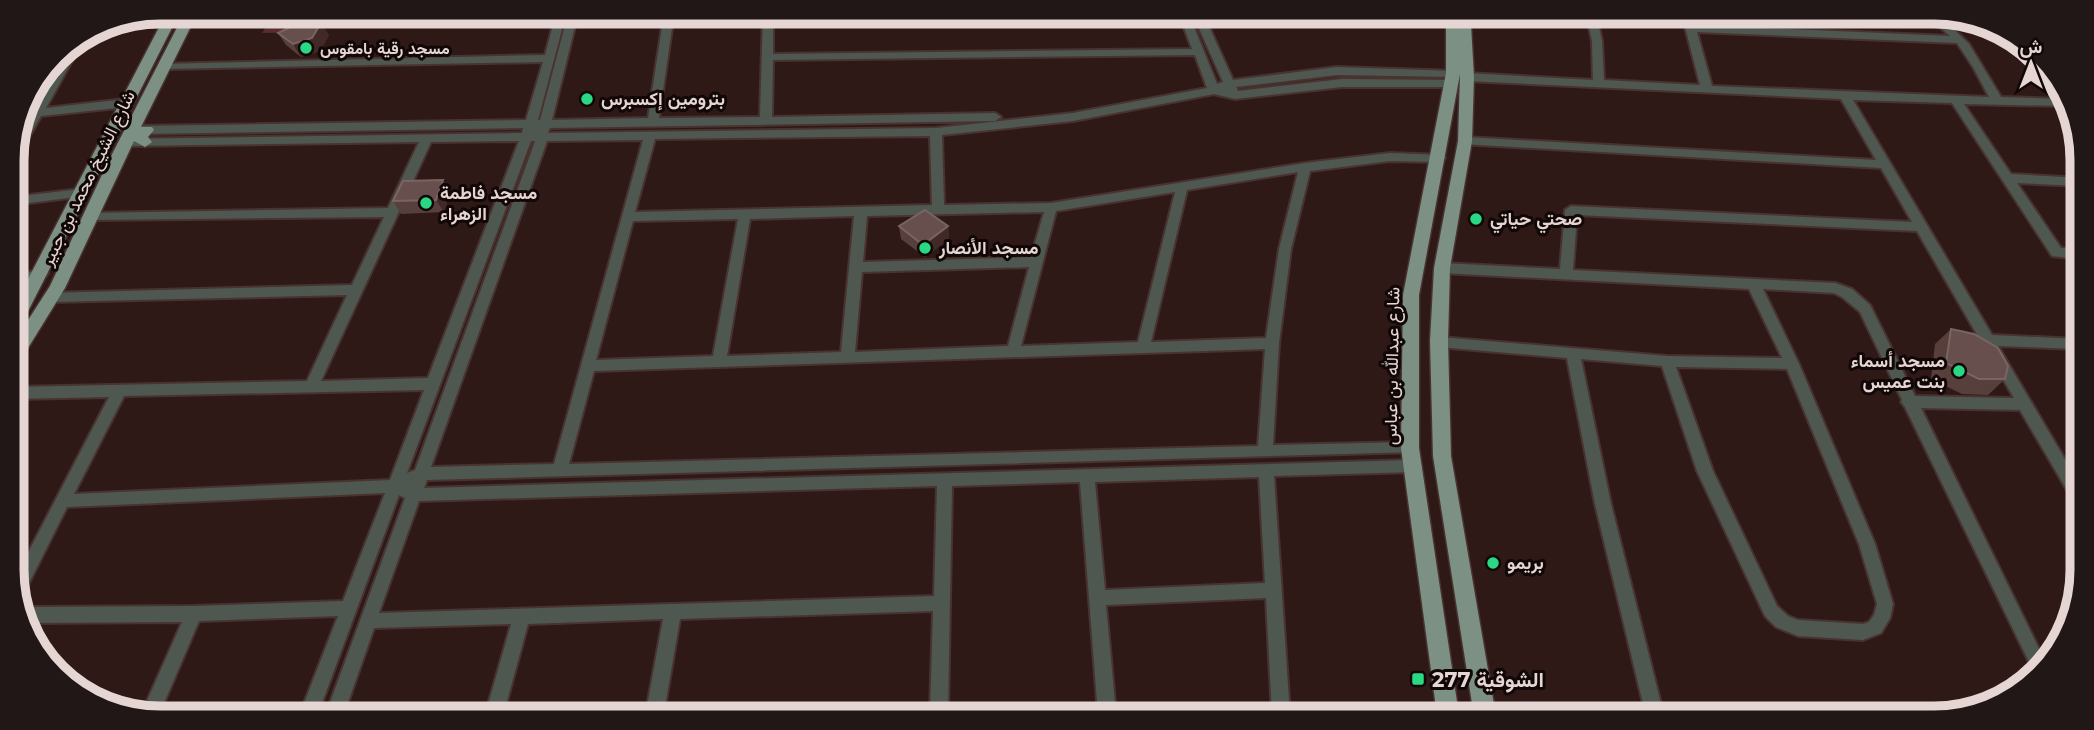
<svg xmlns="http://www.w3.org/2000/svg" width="2094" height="730" font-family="Montserrat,Vazirmatn,sans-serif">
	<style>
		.green { fill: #5a2d2a }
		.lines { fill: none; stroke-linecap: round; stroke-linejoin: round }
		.minor-casing { stroke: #483331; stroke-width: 4 }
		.major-casing { stroke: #483331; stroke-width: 3 }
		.minor { fill: #4e5851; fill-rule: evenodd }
		.major { fill: #7c9083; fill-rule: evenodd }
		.wall { fill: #573f3c }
		.shaded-wall { fill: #402927 }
		.building { fill: #664f4d; stroke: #7a6462; stroke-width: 2 }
		.poi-dot { fill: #2ad884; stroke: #100706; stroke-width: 2.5 }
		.labels { text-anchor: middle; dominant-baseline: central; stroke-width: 6; stroke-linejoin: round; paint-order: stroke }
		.far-poi-label { font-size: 16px; font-weight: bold; fill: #e5d5d3; stroke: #100706; text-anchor: start }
		.poi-label { font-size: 18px; font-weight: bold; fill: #e5d5d3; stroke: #100706; text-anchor: start }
		.street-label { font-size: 18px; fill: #e5d5d3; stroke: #100706 }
		.near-poi-label { font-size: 21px; font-weight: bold; fill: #e5d5d3; stroke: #100706; text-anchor: start }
		.rim { fill: none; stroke: #e5d5d3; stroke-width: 9 }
	</style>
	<rect width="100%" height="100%" fill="#2f1917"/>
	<polygon class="green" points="275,13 325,13 313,32 262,33"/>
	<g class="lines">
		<g class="minor-casing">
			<g id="minor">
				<path d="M 556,14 L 566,14 L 538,120 L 540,120 L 568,14 L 578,14 L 552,120 L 648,118 L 664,14 L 674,14 L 659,118 L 760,117 L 763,15 L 773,15 L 773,54 L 1192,49 L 1180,17 L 1190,17 L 1217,84 L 1223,82 L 1194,17 L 1244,17 L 1239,20 L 1207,22 L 1233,80 L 1337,67 L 1457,71 L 1459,73 L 1453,77 L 1337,75 L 1236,87 L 1238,91 L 1342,79 L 1456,80 L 1458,83 L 1452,87 L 1342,87 L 1235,99 L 1214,94 L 1073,121 L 942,135 L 944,205 L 1051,203 L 1305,163 L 1390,153 L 1443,155 L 1445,158 L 1443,161 L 1439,162 L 1390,161 L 1310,171 L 1291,249 L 1279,343 L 1273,445 L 1410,442 L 1415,444 L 1417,448 L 1415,452 L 427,480 L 424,488 L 1413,460 L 1418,462 L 1420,466 L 1418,470 L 1413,472 L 1274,476 L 1290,715 L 1272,715 L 1266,598 L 1106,605 L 1116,714 L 1098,714 L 1080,482 L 952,486 L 948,713 L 930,713 L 933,611 L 680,619 L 664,712 L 646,712 L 663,619 L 528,624 L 504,712 L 486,712 L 511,624 L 374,628 L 345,711 L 327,711 L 405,498 L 399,495 L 319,711 L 301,711 L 338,616 L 199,621 L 161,710 L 143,710 L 182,622 L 27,623 L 20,609 L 24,607 L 194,606 L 343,601 L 385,493 L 67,507 L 21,599 L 16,601 L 15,578 L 109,397 L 14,399 L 14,387 L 307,381 L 347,295 L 51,302 L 46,301 L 44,297 L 46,293 L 352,285 L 384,217 L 91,220 L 85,216 L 87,213 L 388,208 L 419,142 L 126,146 L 120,142 L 122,139 L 522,133 L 523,128 L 137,134 L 131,130 L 137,126 L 526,120 L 543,62 L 164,69 L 158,66 L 160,64 L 545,55 ZM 1195,55 L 1207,88 L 1073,113 L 936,128 L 548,133 L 550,128 L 995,121 L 1001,117 L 995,113 L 772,117 L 773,60 ZM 930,136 L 932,205 L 635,212 L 655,139 ZM 643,140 L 554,464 L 431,467 L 547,141 ZM 519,141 L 428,378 L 321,381 L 431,142 ZM 531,141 L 535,141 L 533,147 L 415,470 L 407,473 ZM 1298,172 L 1279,249 L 1266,338 L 1151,342 L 1187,190 ZM 1175,192 L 1138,342 L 1021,346 L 1056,211 ZM 1044,212 L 1031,257 L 863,262 L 867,216 ZM 854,216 L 841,352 L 727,356 L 750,219 ZM 738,219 L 713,356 L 596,360 L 633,221 ZM 1029,267 L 1008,346 L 855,352 L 862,272 ZM 1265,349 L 1258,446 L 569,464 L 594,371 ZM 424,390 L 390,480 L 74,494 L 124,396 ZM 1259,477 L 1265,583 L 1105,590 L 1095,482 ZM 937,486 L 934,596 L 379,613 L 419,501 Z"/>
				<path d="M 1587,18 L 1597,18 L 1602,41 L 1604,80 L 1700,85 L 1683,19 L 1693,19 L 1695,25 L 1950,36 L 1932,20 L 1944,20 L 1969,44 L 2001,97 L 2062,99 L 2065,106 L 1964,104 L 2011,174 L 2080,178 L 2080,186 L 2017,183 L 2061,248 L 2079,249 L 2079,259 L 2052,256 L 1952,103 L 1853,100 L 1992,335 L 2078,339 L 2078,349 L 1998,346 L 2076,478 L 2076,498 L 2071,497 L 2020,410 L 1921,408 L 2044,659 L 2034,672 L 1905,407 L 1901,402 L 1902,400 L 1860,312 L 1842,297 L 1834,293 L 1763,289 L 1799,364 L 1875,544 L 1893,604 L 1890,618 L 1881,633 L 1863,640 L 1798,636 L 1776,627 L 1765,616 L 1697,471 L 1662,366 L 1581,359 L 1611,504 L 1664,716 L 1646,716 L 1595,504 L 1567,358 L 1439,347 L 1432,342 L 1439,337 L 1667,356 L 1782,358 L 1749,289 L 1442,273 L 1435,268 L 1442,263 L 1560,269 L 1565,210 L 1571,206 L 1912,222 L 1881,168 L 1461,144 L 1461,138 L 1465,137 L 1876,160 L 1841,99 L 1467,81 L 1461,77 L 1467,73 L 1593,80 L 1592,41 ZM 1697,32 L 1957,43 L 1973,67 L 1989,97 L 1712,86 ZM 1577,215 L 1917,231 L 1979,338 L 1980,344 L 1983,345 L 2014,398 L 1915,396 L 1870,305 L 1852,289 L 1835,283 L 1573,270 ZM 1676,367 L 1787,369 L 1859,544 L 1877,604 L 1874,615 L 1869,622 L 1863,624 L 1798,620 L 1788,616 L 1777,606 L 1713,471 Z"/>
				<polygon points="83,37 84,39 46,108 126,99 132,103 126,107 41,116 17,158 13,159 15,141 29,117 21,118 23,110 33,109 70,44"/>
				<polygon points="80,189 86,193 84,196 13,205 13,197"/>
				<polygon points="41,268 48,273 46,276 13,288 13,278"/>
			</g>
		</g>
		<g class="major-casing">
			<g id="major">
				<polygon points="167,12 180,12 20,327 14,328 13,308"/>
				<polygon points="185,12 198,12 141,127 152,127 154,130 148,137 152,142 145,147 134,141 65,288 20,361 14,363 14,342 50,286 107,164"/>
				<polygon points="1446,18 1460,18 1460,22 1469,22 1471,25 1474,77 1472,141 1450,268 1448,341 1451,456 1496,716 1474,716 1433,456 1430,341 1434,268 1458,141 1460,74 1419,295 1419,448 1459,715 1437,715 1401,448 1403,295 1446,73"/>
			</g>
		</g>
		<use href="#minor" class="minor"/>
		<use href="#major" class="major"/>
	</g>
	<g class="wall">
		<polygon points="278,33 329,35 320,51 301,57 286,45"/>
		<polygon points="443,180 450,193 444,212 401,214 393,201"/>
		<polygon points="899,226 948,226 949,239 925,257 901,239"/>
		<polygon points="1951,329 2005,379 1988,395 1962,394 1931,379 1935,344"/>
	</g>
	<g class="shaded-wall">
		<polygon points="321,23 329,35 320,51 301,57 293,44"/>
		<polygon points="43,75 45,79 38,81"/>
		<polygon points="443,180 450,193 444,212 436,200"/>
		<polygon points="948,226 949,239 925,257 923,245"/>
	</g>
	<g class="building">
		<polygon points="299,23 321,23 312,38 293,44 278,33"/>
		<polygon points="443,180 436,200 393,201 403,181"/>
		<polygon points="925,210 948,226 923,245 899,226"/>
		<polygon points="1951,329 1974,334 1998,348 2008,366 2005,379 1979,379 1946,363"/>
	</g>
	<g class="poi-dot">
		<circle cx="306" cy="48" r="7"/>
		<circle cx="587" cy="99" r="7"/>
		<circle cx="426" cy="203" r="7"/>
		<circle cx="1476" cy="219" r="7"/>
		<circle cx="925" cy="248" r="7"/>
		<circle cx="1959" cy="371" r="7"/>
		<circle cx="1493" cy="563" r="7"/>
		<rect x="1411" y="672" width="14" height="14" rx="3.5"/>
	</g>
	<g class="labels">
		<g class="far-poi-label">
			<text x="320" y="48">مسجد رقية بامقوس</text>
		</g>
		<g class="poi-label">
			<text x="601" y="99">بترومين إكسبرس</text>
			<text x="440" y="193">مسجد فاطمة<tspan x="440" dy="21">الزهراء</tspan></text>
			<text x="1490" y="219">صحتي حياتي</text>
			<text x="939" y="248">مسجد الأنصار</text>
			<text x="1945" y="361" text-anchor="end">مسجد أسماء<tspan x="1945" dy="21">بنت عميس</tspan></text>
			<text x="1507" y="563">بريمو</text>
		</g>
		<g class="street-label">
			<text transform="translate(88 178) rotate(-64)">شارع الشيخ محمد بن جبير</text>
			<text transform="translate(1392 366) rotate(-89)">شارع عبدالله بن عباس</text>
		</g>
		<g class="near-poi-label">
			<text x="1432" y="679">الشوقية 277</text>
		</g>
	</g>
	<path d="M0 0H2094V730H0ZM160 24H1934A136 136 0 0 1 2070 160V570A136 136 0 0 1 1934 706H160A136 136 0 0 1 24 570V160A136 136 0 0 1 160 24Z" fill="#211716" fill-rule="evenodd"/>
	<path class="rim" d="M160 24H1934A136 136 0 0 1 2070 160V570A136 136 0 0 1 1934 706H160A136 136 0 0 1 24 570V160A136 136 0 0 1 160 24Z"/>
	<g transform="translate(2031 63)" stroke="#100706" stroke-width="5" paint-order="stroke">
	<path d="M0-5L12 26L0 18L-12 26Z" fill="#e5d5d3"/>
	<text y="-10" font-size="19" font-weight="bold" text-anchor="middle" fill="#e5d5d3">ش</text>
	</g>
</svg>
